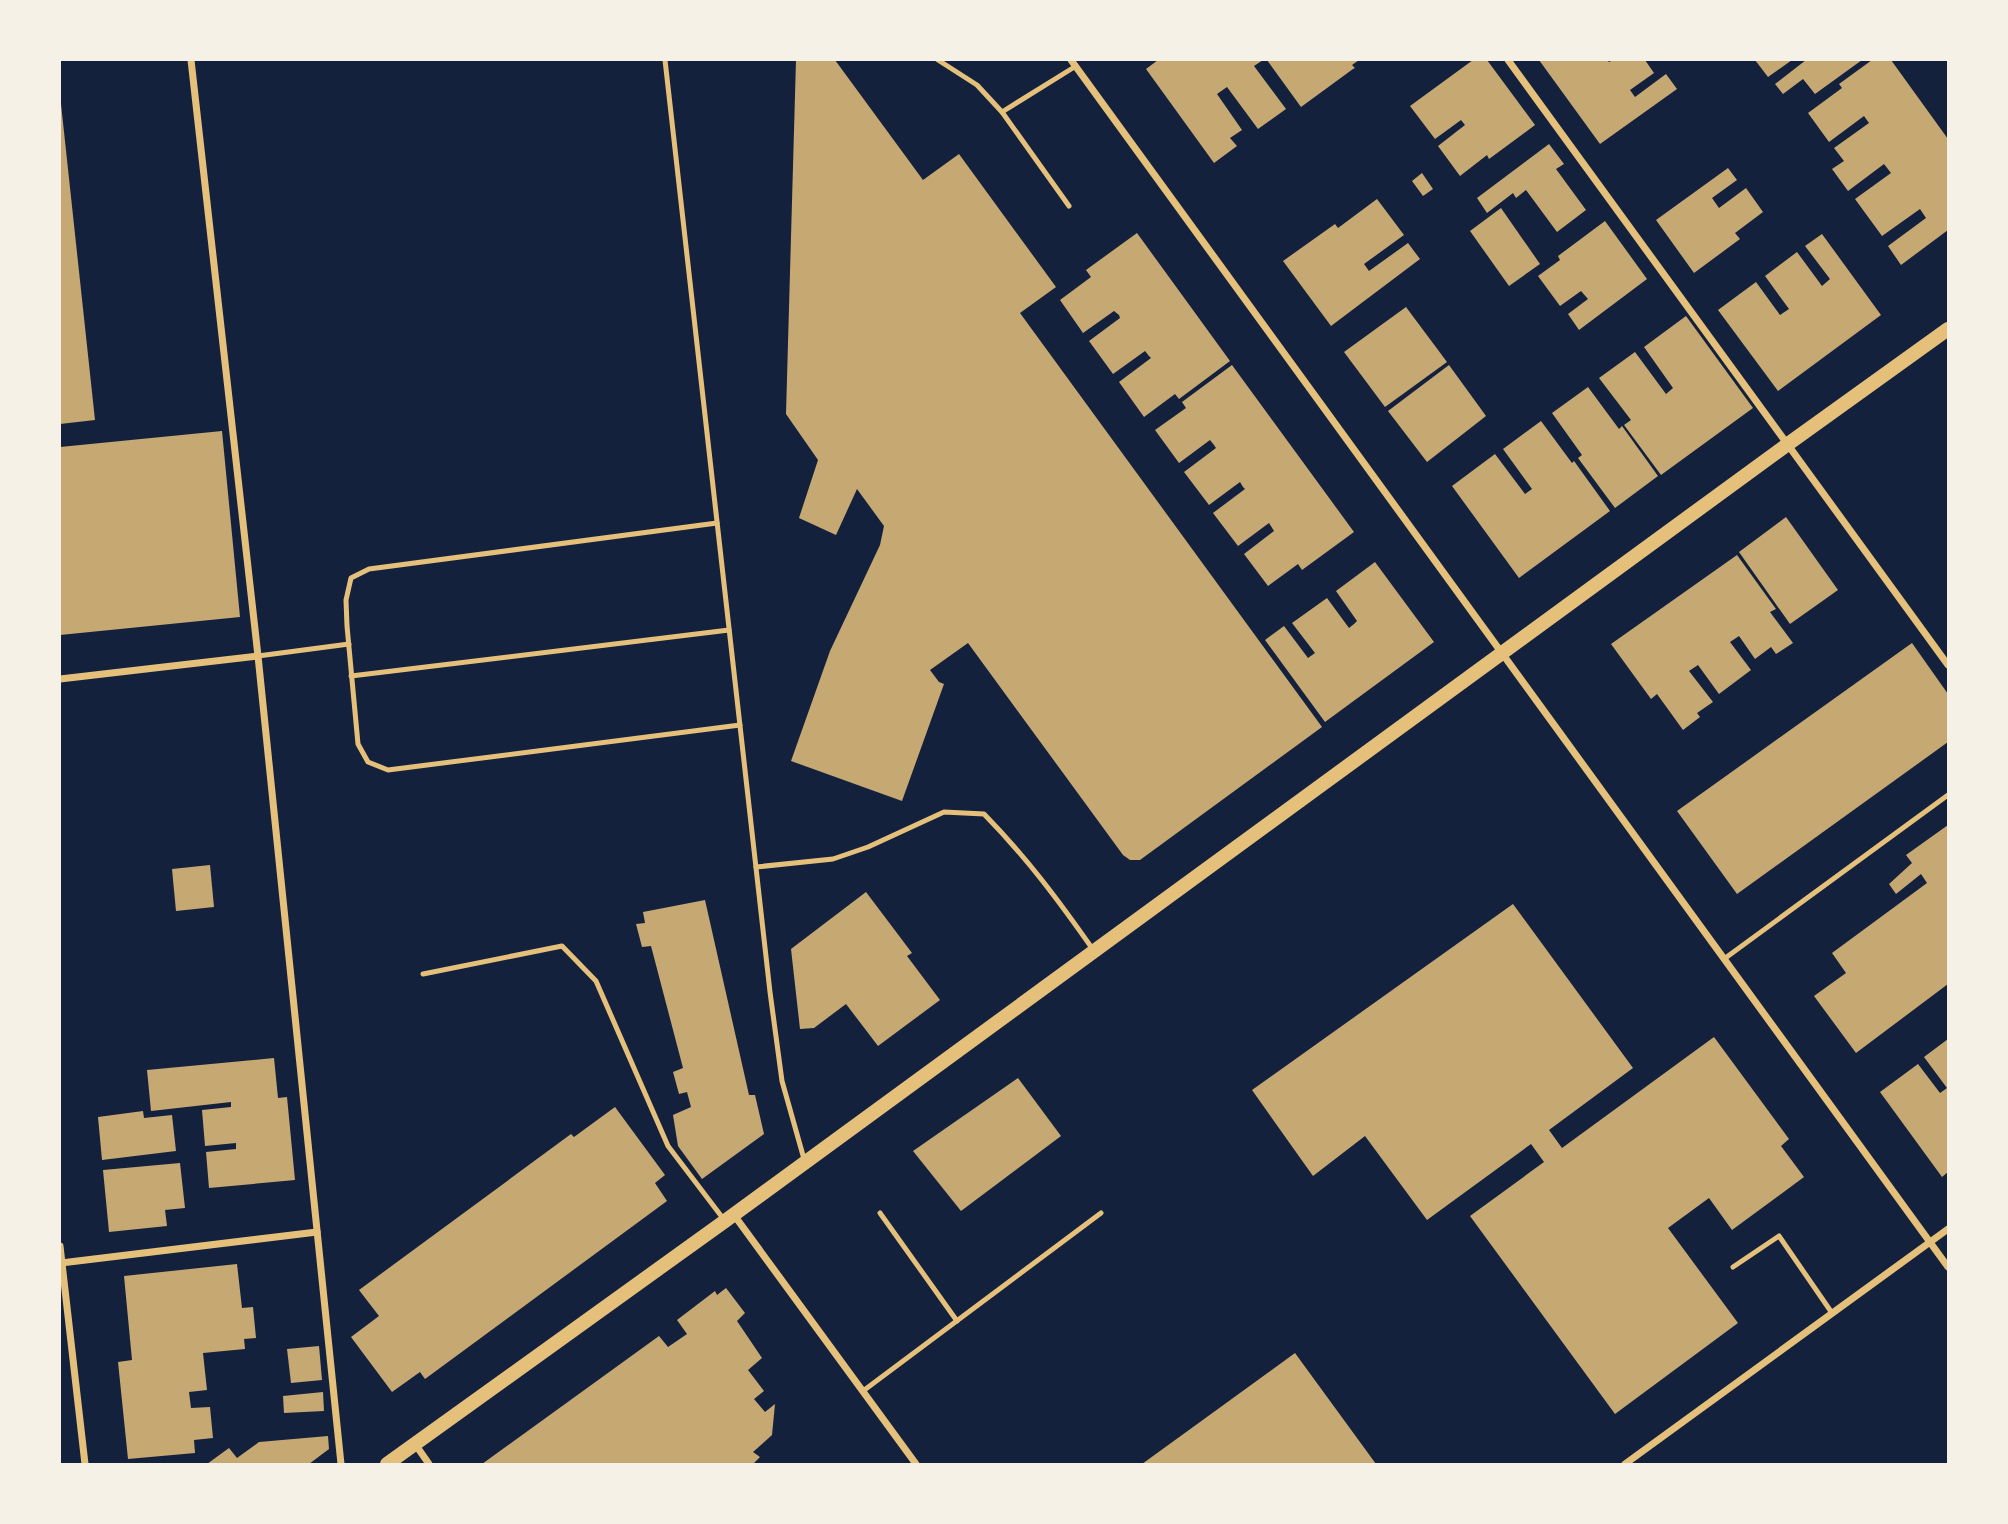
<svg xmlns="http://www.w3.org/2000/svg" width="2008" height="1524" font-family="Lato,sans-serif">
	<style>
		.building { fill: #c6a872 }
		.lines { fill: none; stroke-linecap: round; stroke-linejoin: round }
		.service { stroke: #e5c07b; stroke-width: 5 }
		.minor { stroke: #e5c07b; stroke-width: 7 }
		.secondary { stroke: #e5c07b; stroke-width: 14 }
	</style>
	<rect width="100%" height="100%" fill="#14213d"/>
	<g class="building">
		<polygon points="796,60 835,60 923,180 959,154 1056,287 1020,313 1322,727 1140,860 1130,860 1123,855 968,643 930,670 939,682 944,684 902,801 791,761 830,651 880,545 884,526 857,489 836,535 799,518 818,460 786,414"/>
		<polygon points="1158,60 1263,60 1254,66 1286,109 1258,129 1227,87 1217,94 1242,130 1230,138 1237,146 1214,163 1146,69"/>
		<polygon points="1267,60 1359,60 1352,65 1355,68 1353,69 1301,107"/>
		<polygon points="1473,60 1487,60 1535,125 1489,159 1487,155 1460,176 1438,146 1465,125 1461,120 1435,139 1410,106"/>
		<polygon points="1539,60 1607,60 1609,62 1613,60 1645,60 1654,73 1630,90 1635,97 1666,74 1677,89 1600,144"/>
		<polygon points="1755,60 1792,60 1768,77"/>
		<polygon points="1806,60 1862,60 1815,94 1803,79 1783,94 1775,84"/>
		<polygon points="1872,60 1891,60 1948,139 1948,230 1901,265 1888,246 1926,218 1920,209 1882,236 1855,199 1891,173 1884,164 1848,191 1832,169 1844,161 1834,148 1869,123 1864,116 1829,142 1808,113 1842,88 1839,84"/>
		<polygon points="60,104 61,104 95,420 60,424"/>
		<polygon points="1549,144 1564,164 1556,169 1586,210 1557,232 1526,190 1516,198 1513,193 1487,213 1477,198"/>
		<polygon points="1728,168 1737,180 1712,198 1719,208 1746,188 1763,212 1735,233 1740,239 1694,273 1656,220"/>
		<polygon points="1422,173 1433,189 1423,196 1412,181"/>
		<polygon points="1377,199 1404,235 1364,264 1369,271 1408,243 1420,259 1331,326 1283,261 1335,224 1338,228"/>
		<polygon points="1501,208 1540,264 1509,286 1470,231"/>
		<polygon points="1605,221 1647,279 1579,330 1568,314 1588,299 1581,291 1560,306 1538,276 1560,260 1558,256"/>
		<polygon points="1137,233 1230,361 1179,399 1175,394 1144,417 1119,382 1151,358 1149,356 1145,351 1113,374 1089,341 1120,318 1119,315 1114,311 1083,333 1060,300 1091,277 1086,270"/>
		<polygon points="1822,234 1881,315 1778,391 1718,310 1756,282 1780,315 1789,309 1765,276 1797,252 1822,286 1830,279 1805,246"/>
		<polygon points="1406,307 1447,362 1385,407 1344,352"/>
		<polygon points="1686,316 1753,408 1661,475 1624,425 1631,420 1599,378 1635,352 1666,394 1673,388 1644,347"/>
		<polygon points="1232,365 1354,532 1302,570 1298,564 1268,586 1244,554 1274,531 1269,523 1238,546 1213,513 1245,489 1243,487 1240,482 1209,505 1184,472 1216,448 1214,445 1210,440 1179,463 1155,430 1186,408 1182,402"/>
		<polygon points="1449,365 1486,416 1427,462 1388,411"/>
		<polygon points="1588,387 1619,429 1622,426 1658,476 1615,508 1578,458 1582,455 1552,413"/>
		<polygon points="1541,421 1572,463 1574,461 1610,511 1519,578 1452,486 1495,454 1525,494 1532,489 1503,449"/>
		<polygon points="222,431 240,617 60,635 60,447"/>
		<polygon points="1786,517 1838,590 1790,624 1739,552"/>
		<polygon points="1737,555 1776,609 1770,612 1793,643 1776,654 1771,647 1755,659 1739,636 1730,642 1751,670 1719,694 1698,665 1689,671 1713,702 1697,713 1700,717 1683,730 1657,694 1651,699 1611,644"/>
		<polygon points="1375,562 1434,642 1325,722 1265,640 1284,626 1308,658 1315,653 1292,623 1327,598 1349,628 1354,624 1357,621 1336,591"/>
		<polygon points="1912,643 1948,694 1948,742 1737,894 1677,811"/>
		<polygon points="1948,825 1948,984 1856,1053 1814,996 1846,973 1832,953 1927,883 1921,874 1896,894 1889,884 1912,863 1906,855"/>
		<polygon points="210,865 214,907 176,911 172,869"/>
		<polygon points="866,892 912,953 907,956 940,1000 878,1046 846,1004 814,1028 800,1029 791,949"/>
		<polygon points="705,900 749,1095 755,1095 764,1134 702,1179 678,1146 673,1115 691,1107 687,1092 679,1094 673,1072 683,1068 651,946 642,947 636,924 645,923 643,912"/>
		<polygon points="1513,904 1633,1068 1549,1130 1562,1148 1714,1037 1789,1139 1781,1146 1804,1177 1732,1230 1709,1198 1668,1228 1738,1323 1615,1414 1470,1216 1544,1162 1531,1144 1427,1220 1365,1136 1313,1176 1252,1090"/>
		<polygon points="1948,1039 1948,1172 1942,1177 1880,1092 1918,1064 1940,1093 1947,1088 1924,1057"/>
		<polygon points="274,1058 278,1098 287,1097 295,1180 209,1188 206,1152 236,1149 236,1143 205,1146 202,1110 231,1107 231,1102 151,1111 147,1070"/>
		<polygon points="1018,1078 1061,1136 961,1211 913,1151"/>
		<polygon points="615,1107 665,1175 655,1183 667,1201 425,1379 420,1372 392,1392 351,1337 379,1316 359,1290 571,1134 574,1137"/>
		<polygon points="143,1111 144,1118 172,1115 176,1151 102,1160 98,1117"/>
		<polygon points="180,1163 185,1208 165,1210 167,1226 109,1232 103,1170"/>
		<polygon points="237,1264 242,1308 253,1307 256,1338 244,1339 245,1349 203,1353 207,1390 189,1392 191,1408 210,1407 213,1438 194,1440 195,1453 128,1459 118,1362 132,1360 124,1276"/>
		<polygon points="726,1288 745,1313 737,1321 762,1358 748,1370 764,1391 754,1399 765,1412 775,1404 772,1435 753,1452 760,1457 753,1464 482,1464 659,1336 668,1347 687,1334 677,1320 715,1291 717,1295"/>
		<polygon points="319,1346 322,1380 291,1383 287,1349"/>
		<polygon points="1295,1353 1376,1464 1142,1464 1200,1422"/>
		<polygon points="323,1392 324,1411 284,1413 283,1396"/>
		<polygon points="328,1436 329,1449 309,1464 207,1464 229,1448 237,1458 259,1442"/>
	</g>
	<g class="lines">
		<g class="service">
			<polyline points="665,60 770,992 782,1081 804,1159"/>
			<polyline points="938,60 977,85 1002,112 1069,206"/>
			<polyline points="1002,112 1076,66"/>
			<polyline points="717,523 369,569 351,578 346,600 347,626 358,744 368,762 388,770 740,725"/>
			<polyline points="258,656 349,644"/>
			<polyline points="351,676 729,630"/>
			<path d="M 756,867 L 833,859 L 868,847 L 944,812 L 984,814 C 1027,858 1059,901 1094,951"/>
			<polyline points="1724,959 1948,795"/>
			<polyline points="423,974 562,946 596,981 668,1146 725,1221"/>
			<polyline points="880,1213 957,1321"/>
			<polyline points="1733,1267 1779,1236 1832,1313"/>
			<polyline points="863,1391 1101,1213"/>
		</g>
		<g class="minor">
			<polyline points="191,60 258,656 341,1464"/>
			<polyline points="1071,60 1948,1267"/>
			<polyline points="1508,60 1948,665"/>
			<polyline points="60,679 258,656"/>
			<polyline points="734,1215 916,1464"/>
			<polyline points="60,1246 85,1464"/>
			<polyline points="61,1263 317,1232"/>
			<polyline points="415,1444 429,1464"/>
			<polyline points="1625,1464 1948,1229"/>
		</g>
		<polyline class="secondary" points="387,1464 725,1221 1788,444 1948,329"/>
	</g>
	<rect width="2008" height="1524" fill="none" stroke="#f6f1e7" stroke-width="122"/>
</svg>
